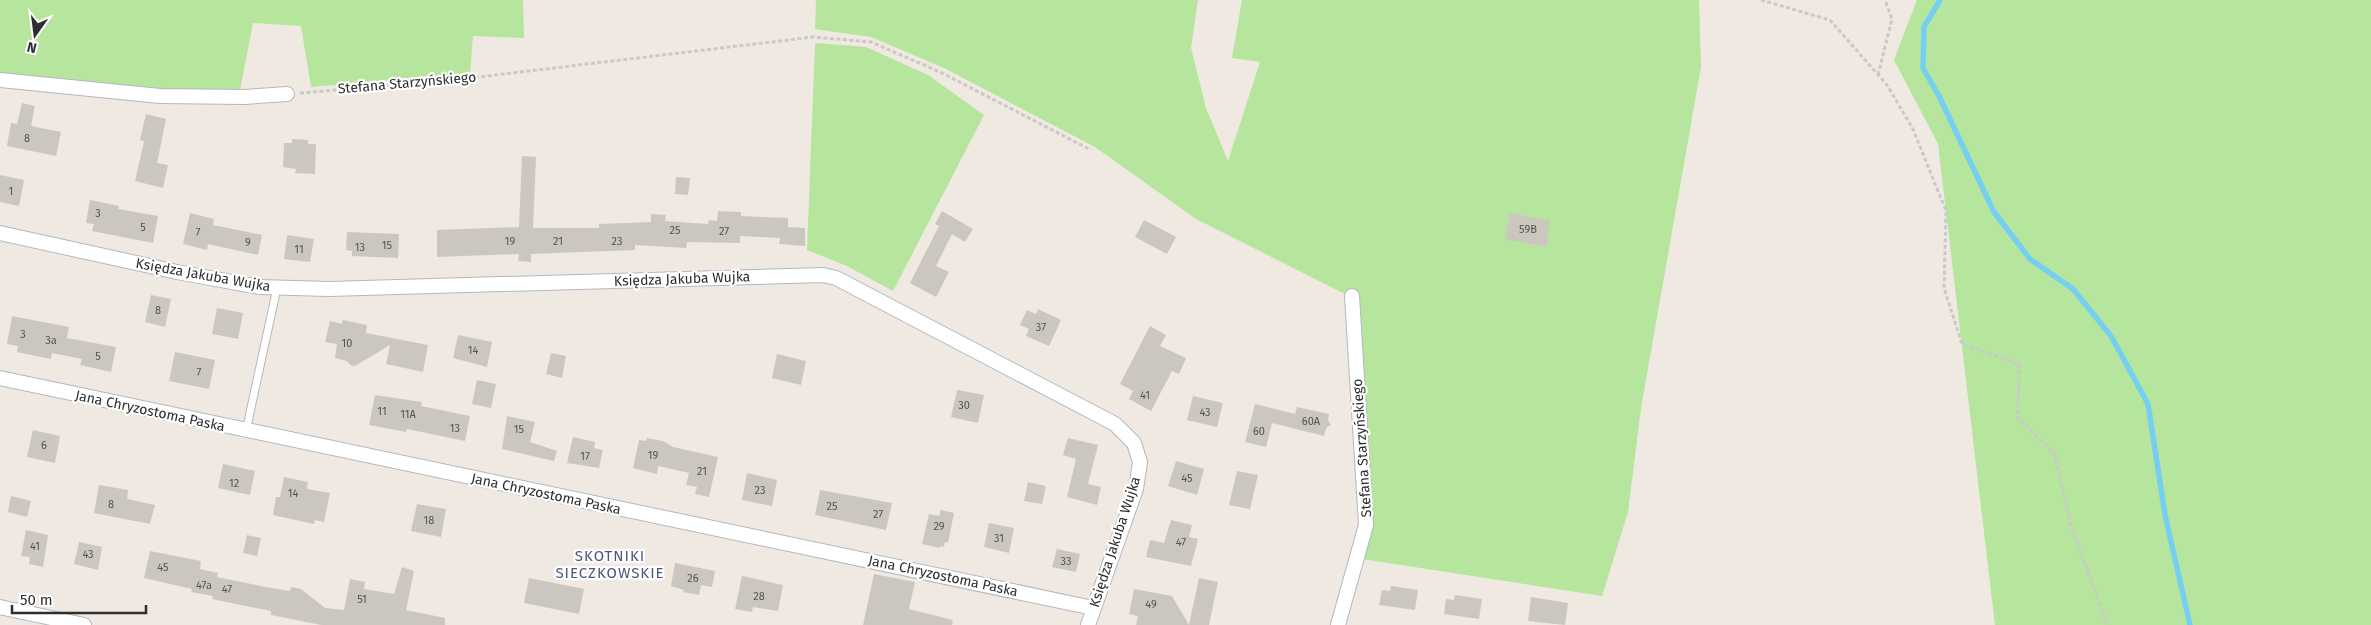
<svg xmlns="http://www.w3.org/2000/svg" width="2371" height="625" font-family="'Fira Sans',sans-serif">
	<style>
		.green { fill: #b6e59e }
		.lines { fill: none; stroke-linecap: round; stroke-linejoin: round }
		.stream { stroke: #75cff0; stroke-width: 5.5 }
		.building { fill: #cbc7bf }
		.lane-casing { stroke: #b4b7c1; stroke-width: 9 }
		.street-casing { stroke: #b4b7c1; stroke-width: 16 }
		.path { stroke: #c9c9c9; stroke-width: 3; stroke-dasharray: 4 2.5; stroke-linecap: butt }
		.lane { stroke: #fff; stroke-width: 7 }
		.street { stroke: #fff; stroke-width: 14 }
		.labels { text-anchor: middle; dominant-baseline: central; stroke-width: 4.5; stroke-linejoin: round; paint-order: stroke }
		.number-label { font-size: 11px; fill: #555452 }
		.street-label { font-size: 14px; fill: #2e2e2e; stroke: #fff }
		.neighbourhood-label { font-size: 15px; letter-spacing: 1px; fill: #4d5680; stroke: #fff }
	</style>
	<rect width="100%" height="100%" fill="#efe9e1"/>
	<g class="green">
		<polygon points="0,0 523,0 524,38 473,36 470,73 311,87 301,26 253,23 240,90 210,93 0,73"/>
		<polygon points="816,0 1198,0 1191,48 1206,108 1228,161 1260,62 1232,58 1242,0 1699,0 1701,67 1641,408 1628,512 1602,596 1362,559 1347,295 1196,219 1095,147 944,68 871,37 815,29"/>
		<polygon points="1917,0 2371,0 2371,625 1995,625 1938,144 1894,60"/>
		<polygon points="815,43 866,47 928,75 984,115 893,291 847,266 807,250"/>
	</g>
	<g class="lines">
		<polyline class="stream" points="1940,0 1924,27 1923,68 1939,96 1994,212 2030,259 2073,289 2111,336 2148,404 2165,515 2190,625"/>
	</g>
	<g class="building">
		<polygon points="22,103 35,106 31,126 61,132 56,156 7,146 11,123 17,124"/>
		<polygon points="146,114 166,119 157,163 168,165 163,188 135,181 144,141 140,140"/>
		<polygon points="292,139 308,140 308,144 316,144 315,174 295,173 296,169 283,167 284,143 292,143"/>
		<polygon points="522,156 536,157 533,228 599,228 599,224 651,222 651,214 666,215 665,221 708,224 709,220 717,221 718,211 741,212 741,216 788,218 788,227 805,228 805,246 779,244 780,238 740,236 740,243 687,242 686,248 635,245 635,250 531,254 531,262 518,261 519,254 437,257 437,230 519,227"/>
		<polygon points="0,175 24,180 19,206 0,202"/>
		<polygon points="676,177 690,178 688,195 675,194"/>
		<polygon points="90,200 119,206 118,209 158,216 153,243 92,231 94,224 86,223"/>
		<polygon points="942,211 973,229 965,242 952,234 936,266 949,272 936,297 910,283 939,226 935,224"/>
		<polygon points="190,213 214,219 213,225 262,235 258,255 208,244 207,250 183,244"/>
		<polygon points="1510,213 1550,221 1546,247 1505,239"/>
		<polygon points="1144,220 1176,237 1167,254 1135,237"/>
		<polygon points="347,232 399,234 398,258 352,256 352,251 346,250"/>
		<polygon points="287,235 314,239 310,262 284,259"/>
		<polygon points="151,295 171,299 165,327 145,322"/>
		<polygon points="217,308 243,313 238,339 212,334"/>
		<polygon points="1038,309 1061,320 1049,346 1026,336 1029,329 1020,325 1027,310 1036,314"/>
		<polygon points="12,316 69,327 67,338 116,347 111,372 80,365 82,359 52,353 51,359 17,352 18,346 7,344"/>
		<polygon points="343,320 367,325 366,333 428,345 423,372 386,364 390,345 355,366 350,365 347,361 335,358 337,344 325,342 330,321 342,324"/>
		<polygon points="1150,326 1166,335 1160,346 1186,358 1179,374 1172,371 1151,411 1129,399 1133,391 1120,384"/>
		<polygon points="458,335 492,342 487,367 453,358"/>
		<polygon points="175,352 215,360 209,389 169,381"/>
		<polygon points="551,353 566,356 562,378 546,374"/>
		<polygon points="777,354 806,361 801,385 772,378"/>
		<polygon points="477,380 496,384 491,408 472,404"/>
		<polygon points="957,390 984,395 978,423 951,417"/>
		<polygon points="375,395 422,402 421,406 470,416 465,441 407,429 406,432 369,425"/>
		<polygon points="1193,396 1223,403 1217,427 1187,420"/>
		<polygon points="1255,404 1295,414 1297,407 1329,414 1328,420 1331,425 1326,428 1324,436 1272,423 1266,447 1245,442"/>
		<polygon points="507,416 535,422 530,442 557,451 554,461 502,449"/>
		<polygon points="33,430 60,436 55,463 27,457"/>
		<polygon points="573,437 595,442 594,448 603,450 599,468 567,463"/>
		<polygon points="647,438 663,441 673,447 718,457 709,497 695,494 697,487 686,485 689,473 658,466 657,474 633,468 639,440 646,441"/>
		<polygon points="1068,438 1098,445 1088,484 1101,487 1097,505 1067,497 1076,459 1063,455"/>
		<polygon points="1176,461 1204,469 1197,495 1168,486"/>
		<polygon points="223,464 255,471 250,495 218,488"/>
		<polygon points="1237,471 1258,475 1250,509 1229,505"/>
		<polygon points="747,473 777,480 772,506 742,500"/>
		<polygon points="284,477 308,482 307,489 330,493 324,522 315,520 314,524 273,515 276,497 280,497"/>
		<polygon points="1028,482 1046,486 1042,504 1024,501"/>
		<polygon points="99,485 128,490 127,499 155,505 150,524 94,513"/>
		<polygon points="820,490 892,503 886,530 815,515"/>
		<polygon points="11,496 31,501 27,517 8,512"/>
		<polygon points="417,504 446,509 441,537 411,531"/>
		<polygon points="941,510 954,513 948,543 945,542 944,547 940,546 940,548 922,544 929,514 939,516"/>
		<polygon points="1171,520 1192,525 1189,537 1198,539 1191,566 1146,557 1150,540 1164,543"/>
		<polygon points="989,523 1014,528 1009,553 984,547"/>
		<polygon points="26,530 48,535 43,567 29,564 30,557 21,556"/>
		<polygon points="247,535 261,538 257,556 243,553"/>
		<polygon points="79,542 102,547 98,570 74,564"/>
		<polygon points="1057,549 1080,554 1076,572 1052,567"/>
		<polygon points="150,551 201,561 200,569 218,573 217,577 266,587 290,591 291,587 301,589 325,608 344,610 350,579 365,582 364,589 394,594 402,567 414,571 406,610 445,618 445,625 321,625 271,615 271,611 212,599 213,596 191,592 192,589 144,578"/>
		<polygon points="675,563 715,571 712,587 701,585 699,595 683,592 684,590 671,586"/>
		<polygon points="874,574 915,582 909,609 953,620 952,625 863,625"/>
		<polygon points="742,576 783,585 778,611 753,607 752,612 735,609"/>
		<polygon points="529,578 584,589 579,614 524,603"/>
		<polygon points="1199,578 1218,582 1209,625 1136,625 1138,616 1129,614 1134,589 1172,596 1189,625"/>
		<polygon points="1391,586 1418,590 1415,610 1379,605 1382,590 1390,591"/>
		<polygon points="1455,595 1482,599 1479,619 1444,614 1446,599 1454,600"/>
		<polygon points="1531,597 1568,603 1565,625 1528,621"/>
	</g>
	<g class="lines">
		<g class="lane-casing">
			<polyline id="lane" points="246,431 277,288"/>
		</g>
		<g class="street-casing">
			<g id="street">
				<polyline points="0,80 160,96 244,97 287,94"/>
				<polyline points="0,233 177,272 260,287 329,289 823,275 836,278 1115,424 1134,443 1140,462 1136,489 1088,625"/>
				<polyline points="0,378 1093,608"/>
				<polyline points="0,607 84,625"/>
				<polyline points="1338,625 1366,525 1352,296"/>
			</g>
		</g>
		<g class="path">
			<polyline points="1761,0 1830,20 1887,85 1913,129 1946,211 1944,288 1962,344 2019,364 2018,418 2054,453 2071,525 2107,625"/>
			<polyline points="1878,75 1892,19 1885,0"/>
			<polyline points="300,93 445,81 813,37 871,42 940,72 1091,150"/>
		</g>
		<use href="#lane" class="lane"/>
		<use href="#street" class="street"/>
	</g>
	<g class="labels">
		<g class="number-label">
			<text x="27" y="138">8</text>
			<text x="11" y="191">1</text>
			<text x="98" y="213">3</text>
			<text x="143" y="227">5</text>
			<text x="1528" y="229">59B</text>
			<text x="675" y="230">25</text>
			<text x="724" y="231">27</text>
			<text x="198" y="232">7</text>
			<text x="510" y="241">19</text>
			<text x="558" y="241">21</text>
			<text x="617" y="241">23</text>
			<text x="248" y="242">9</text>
			<text x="387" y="245">15</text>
			<text x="360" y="247">13</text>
			<text x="299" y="249">11</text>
			<text x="158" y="310">8</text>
			<text x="1041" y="327">37</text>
			<text x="23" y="334">3</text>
			<text x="51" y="340">3a</text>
			<text x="347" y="343">10</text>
			<text x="473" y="350">14</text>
			<text x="98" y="356">5</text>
			<text x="199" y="372">7</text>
			<text x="1145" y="395">41</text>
			<text x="964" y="405">30</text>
			<text x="382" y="411">11</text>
			<text x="1205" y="412">43</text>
			<text x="408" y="414">11A</text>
			<text x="1311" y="421">60A</text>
			<text x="455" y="428">13</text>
			<text x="519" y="429">15</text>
			<text x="1259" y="431">60</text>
			<text x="44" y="445">6</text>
			<text x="653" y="455">19</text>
			<text x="585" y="456">17</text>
			<text x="702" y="471">21</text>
			<text x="1187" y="478">45</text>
			<text x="234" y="483">12</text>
			<text x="760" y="490">23</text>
			<text x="293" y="493">14</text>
			<text x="111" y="504">8</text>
			<text x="832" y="506">25</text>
			<text x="878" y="514">27</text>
			<text x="429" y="520">18</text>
			<text x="939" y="526">29</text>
			<text x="999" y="538">31</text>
			<text x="1181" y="542">47</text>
			<text x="35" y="546">41</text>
			<text x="88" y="554">43</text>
			<text x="1066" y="561">33</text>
			<text x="163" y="567">45</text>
			<text x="693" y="578">26</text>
			<text x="204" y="585">47a</text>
			<text x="227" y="589">47</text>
			<text x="759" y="596">28</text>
			<text x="362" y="599">51</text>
			<text x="1151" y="604">49</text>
		</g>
		<g class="street-label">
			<text transform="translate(407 83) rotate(-5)">Stefana Starzyńskiego</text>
			<text transform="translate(203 275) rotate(10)">Księdza Jakuba Wujka</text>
			<text transform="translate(682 279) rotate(-2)">Księdza Jakuba Wujka</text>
			<text transform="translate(150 411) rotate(12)">Jana Chryzostoma Paska</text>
			<text transform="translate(1362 448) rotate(-94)">Stefana Starzyńskiego</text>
			<text transform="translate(546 494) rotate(12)">Jana Chryzostoma Paska</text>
			<text transform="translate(1115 542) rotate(-72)">Księdza Jakuba Wujka</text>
			<text transform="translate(943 576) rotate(12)">Jana Chryzostoma Paska</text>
		</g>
		<g class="neighbourhood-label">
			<text x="610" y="556">SKOTNIKI<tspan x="610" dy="17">SIECZKOWSKIE</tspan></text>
		</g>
	</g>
	<g transform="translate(35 35) rotate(194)" stroke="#ffffff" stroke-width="4" paint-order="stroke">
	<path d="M0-4L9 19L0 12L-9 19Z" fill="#2e2e2e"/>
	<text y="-8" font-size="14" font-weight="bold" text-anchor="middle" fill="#2e2e2e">N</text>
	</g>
	<path d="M12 605v8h134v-8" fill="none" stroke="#2e2e2e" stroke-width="2.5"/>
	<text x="20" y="605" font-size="15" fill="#2e2e2e" stroke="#ffffff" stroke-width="4" paint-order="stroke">50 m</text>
</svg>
